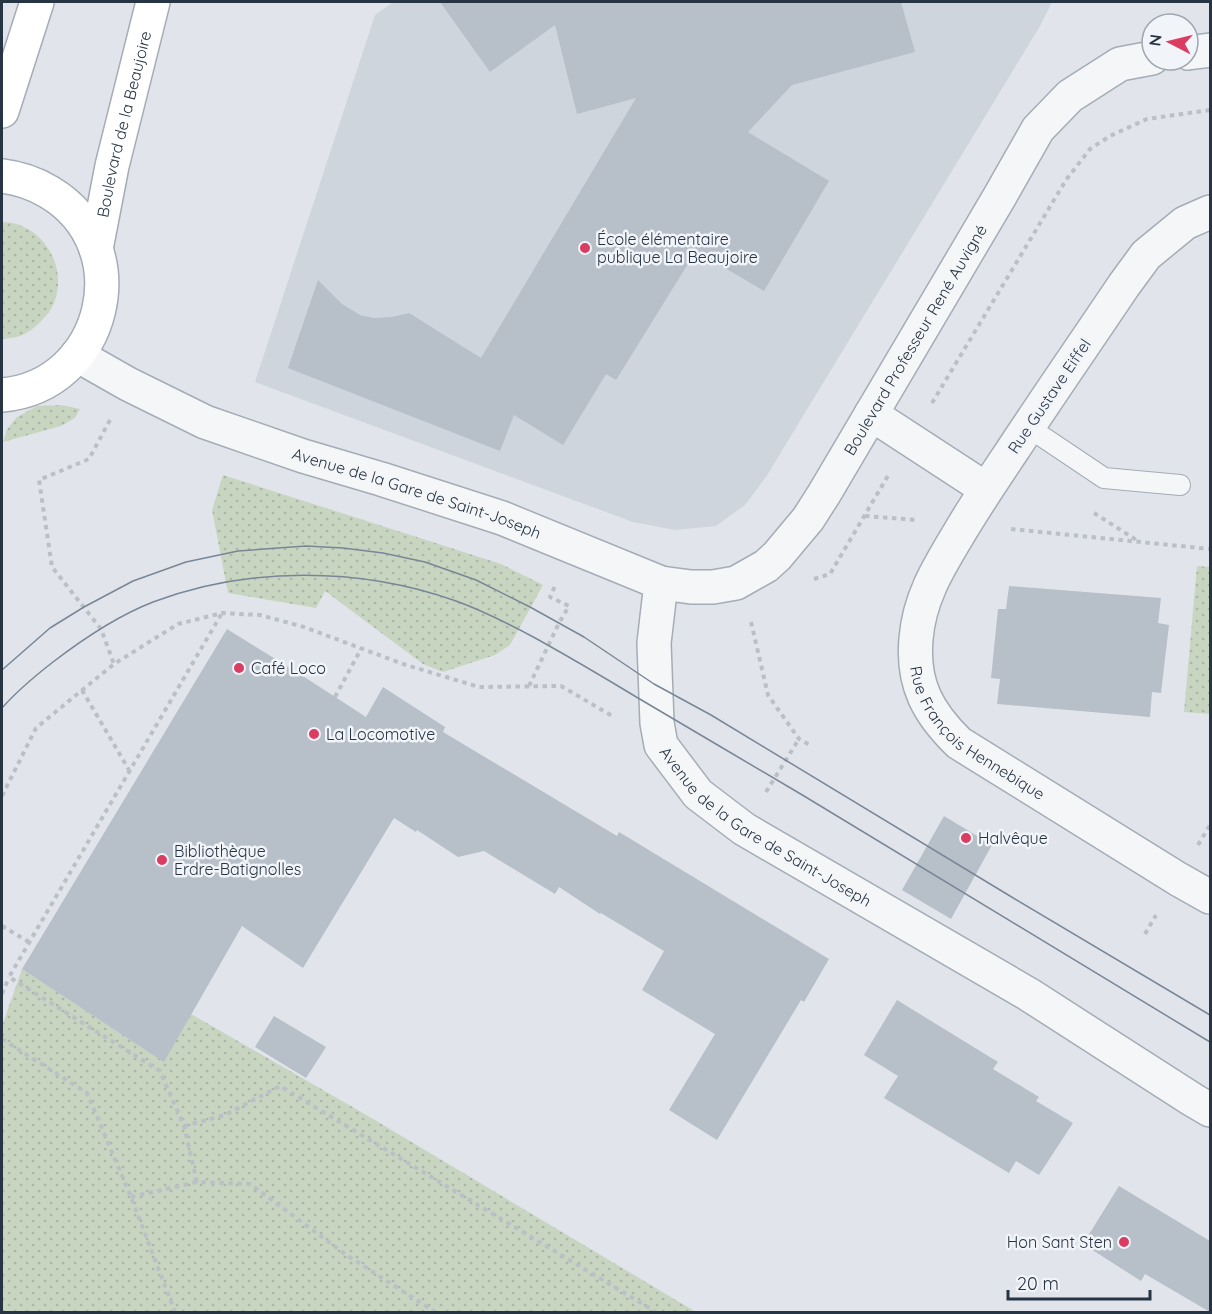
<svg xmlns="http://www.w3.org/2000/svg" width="1212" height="1314" font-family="Quicksand,sans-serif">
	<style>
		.built { fill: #ced5dd }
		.grass { fill: url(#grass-dots) }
		.building { fill: #b7bfc9 }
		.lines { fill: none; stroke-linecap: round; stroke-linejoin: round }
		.service-casing { stroke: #a5acb6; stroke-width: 22 }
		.minor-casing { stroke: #a5acb6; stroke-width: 36 }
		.tertiary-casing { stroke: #a5acb6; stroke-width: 36 }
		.secondary-casing { stroke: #a5acb6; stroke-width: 36 }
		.path { stroke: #bbc0c6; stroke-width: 4; stroke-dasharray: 4.5 4.5; stroke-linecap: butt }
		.service { stroke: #f4f6f8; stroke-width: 20 }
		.minor { stroke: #f4f6f8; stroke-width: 33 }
		.tertiary { stroke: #f4f6f8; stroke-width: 33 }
		.secondary { stroke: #fff; stroke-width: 33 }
		.tram { stroke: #798696; stroke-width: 1.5 }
		.poi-dot { fill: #da3c62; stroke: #f1f4f8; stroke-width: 2 }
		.labels { text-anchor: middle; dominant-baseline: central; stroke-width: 5; stroke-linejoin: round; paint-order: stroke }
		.street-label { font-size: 16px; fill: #273444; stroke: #f1f4f8 }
		.poi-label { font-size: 16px; fill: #273444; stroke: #f1f4f8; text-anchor: start }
	</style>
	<defs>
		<pattern id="grass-dots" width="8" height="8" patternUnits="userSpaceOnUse" patternTransform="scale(1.5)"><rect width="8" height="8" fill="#c8d5c1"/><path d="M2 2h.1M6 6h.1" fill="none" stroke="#acb7a7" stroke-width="1.8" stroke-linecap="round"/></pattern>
	</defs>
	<rect width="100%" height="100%" fill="#e1e5eb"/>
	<polygon class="built" points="393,2 1052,2 1040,26 766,477 745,505 716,526 675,530 633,522 255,382 375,15"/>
	<g class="grass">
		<path d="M 2,222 C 44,222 72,272 51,309 C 49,313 45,317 42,320 C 37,326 28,333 20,336 C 14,338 7,338 2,339 Z"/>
		<polygon points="62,405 80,409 75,418 61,426 3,442 7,429 17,417 37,406"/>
		<polygon points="223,475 501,564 543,585 510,645 495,655 443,672 423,664 325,591 316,608 228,593 212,510"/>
		<polygon points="1197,566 1210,567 1210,714 1184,712"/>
		<polygon points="22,969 164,1061 191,1014 363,1113 696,1312 2,1312 2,1026"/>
	</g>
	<g class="building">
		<polygon points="440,2 901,2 915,52 792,85 748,132 829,181 764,291 696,251 616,380 606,374 563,445 514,415 500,451 288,368 318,280 342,304 360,315 374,318 392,317 409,313 481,358 636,98 577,114 555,25 490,72"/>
		<polygon points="1009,586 1161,598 1158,623 1169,625 1161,693 1152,692 1150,717 997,704 1000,679 991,678 998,609 1006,609"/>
		<polygon points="227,629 306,678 366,717 383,687 445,727 443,732 617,836 619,832 829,959 804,1002 801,1000 717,1140 669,1110 715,1034 642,990 664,951 601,913 600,914 559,887 555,894 484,851 458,857 417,830 416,832 394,818 303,968 242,926 164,1062 22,969"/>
		<polygon points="944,816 992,845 951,919 902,890"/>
		<polygon points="897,1000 998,1062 993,1069 1039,1097 1036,1101 1073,1123 1039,1175 1016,1161 1009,1173 884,1098 898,1076 864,1055"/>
		<polygon points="274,1016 326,1047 306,1078 255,1047"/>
		<polygon points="1119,1186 1210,1241 1210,1312 1145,1274 1141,1281 1083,1244"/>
	</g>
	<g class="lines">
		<g class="service-casing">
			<polyline id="service" points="1028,427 1104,478 1180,485"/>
		</g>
		<g class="minor-casing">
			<g id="minor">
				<polyline points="1188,53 1210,50"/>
				<path id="s1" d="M 1210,212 L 1185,223 L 1146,255 L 1124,285 C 1087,340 1049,395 1012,451 C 994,478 975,506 958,535 C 938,568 919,599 916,639 C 912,684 928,713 959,743 L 1178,879 L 1210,897"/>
				<polyline points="871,414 986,489"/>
				<path id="s2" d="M 661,583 L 691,587 L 713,587 L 736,583 L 766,566 L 777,556 L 808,519 L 824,494 L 1000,196 L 1038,129 L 1070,96 L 1120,64 L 1152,58"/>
			</g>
		</g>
		<g class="tertiary-casing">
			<g id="tertiary">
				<path id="s3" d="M 77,355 L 128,384 L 205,422 L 303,456 L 381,479 L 502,518 L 661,583 L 654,643 L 657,723 L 661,745 L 698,794 L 744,829 L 1028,994 L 1193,1100 L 1210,1110"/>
			</g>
		</g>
		<g class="secondary-casing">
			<g id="secondary">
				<polyline points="2,111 37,2"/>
				<path d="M 2,176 C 19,178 34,183 49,192 C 140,246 106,386 2,395"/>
				<path id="s4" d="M 96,249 L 112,166 L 153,2"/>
			</g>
		</g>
		<g class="path">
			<polyline points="932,403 1066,180 1090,149 1110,136 1147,119 1210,110"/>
			<polyline points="110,420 89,459 39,480 52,567 101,629 114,664"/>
			<polyline points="1094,513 1138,541"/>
			<polyline points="865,516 917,520"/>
			<polyline points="1011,529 1210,549"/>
			<polyline points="814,579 830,574 889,474"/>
			<polyline points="751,622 768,695 799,739 810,745"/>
			<polyline points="529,686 559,623 569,606 550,597 555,586"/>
			<polyline points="82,690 129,770"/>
			<polyline points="335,697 361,649"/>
			<polyline points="766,792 799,739"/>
			<polyline points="2,796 36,728 114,664 178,624 222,613 260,615 304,627 403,664 479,687 561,686 614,717"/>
			<polyline points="1198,845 1210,825"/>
			<polyline points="2,926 29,942"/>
			<polyline points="1145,934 1156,915"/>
			<polyline points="2,994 9,977"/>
			<polyline points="2,1039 87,1093 131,1197 175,1312"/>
			<polyline points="184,1126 225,1115 280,1086 656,1312"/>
			<polyline points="197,1182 184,1126 160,1071 9,977 222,613"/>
			<polyline points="131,1197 197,1182 250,1184 348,1256 435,1312"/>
		</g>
		<use href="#service" class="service"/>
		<use href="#minor" class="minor"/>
		<use href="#tertiary" class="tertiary"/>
		<use href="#secondary" class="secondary"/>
		<g class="tram">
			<polyline points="2,670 50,628 84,607 133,581 186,562 238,551 306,546 343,548 383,553 425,562 476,580 530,607 584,637 654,684 711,715 1010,896 1210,1015"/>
			<path d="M 2,708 C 17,691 35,676 53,662 C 83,639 117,616 153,602 C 249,566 360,567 456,601 C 484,611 511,625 537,639 C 571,658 605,678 638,698 C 693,731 749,763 804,796 C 940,878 1075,960 1210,1042"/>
		</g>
	</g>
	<g class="poi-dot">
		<circle cx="585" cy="248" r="6"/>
		<circle cx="239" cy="668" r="6"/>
		<circle cx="314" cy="734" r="6"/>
		<circle cx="966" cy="838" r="6"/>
		<circle cx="162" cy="860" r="6"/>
		<circle cx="1124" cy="1242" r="6"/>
	</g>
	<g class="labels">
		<g class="street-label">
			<text stroke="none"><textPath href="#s4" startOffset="128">Boulevard de la Beaujoire</textPath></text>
			<text stroke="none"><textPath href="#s2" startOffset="382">Boulevard Professeur René Auvigné</textPath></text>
			<text transform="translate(1049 396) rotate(-56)">Rue Gustave Eiffel</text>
			<text stroke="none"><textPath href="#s3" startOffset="368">Avenue de la Gare de Saint-Joseph</textPath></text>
			<text stroke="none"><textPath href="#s1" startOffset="650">Rue François Hennebique</textPath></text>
			<text stroke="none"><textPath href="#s3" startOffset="926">Avenue de la Gare de Saint-Joseph</textPath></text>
		</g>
		<g class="poi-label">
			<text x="597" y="239">École élémentaire<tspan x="597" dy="18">publique La Beaujoire</tspan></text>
			<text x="251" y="668">Café Loco</text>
			<text x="326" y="734">La Locomotive</text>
			<text x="978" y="838">Halvêque</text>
			<text x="174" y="851">Bibliothèque<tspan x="174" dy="18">Erdre-Batignolles</tspan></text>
			<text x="1112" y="1242" text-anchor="end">Hon Sant Sten</text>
		</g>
	</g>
	<rect width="1212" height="1314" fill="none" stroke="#273444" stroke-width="6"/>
	<g transform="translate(1170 42) rotate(277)"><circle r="28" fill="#f1f4f8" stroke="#a0a7b0" stroke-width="1.5"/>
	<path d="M0-4.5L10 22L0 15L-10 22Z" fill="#da3c62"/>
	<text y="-9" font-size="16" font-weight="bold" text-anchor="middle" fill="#273444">N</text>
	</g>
	<path d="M1008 1290v9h142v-9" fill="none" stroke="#273444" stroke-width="3"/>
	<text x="1017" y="1290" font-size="18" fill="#273444" stroke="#f1f4f8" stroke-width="4.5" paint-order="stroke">20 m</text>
</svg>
